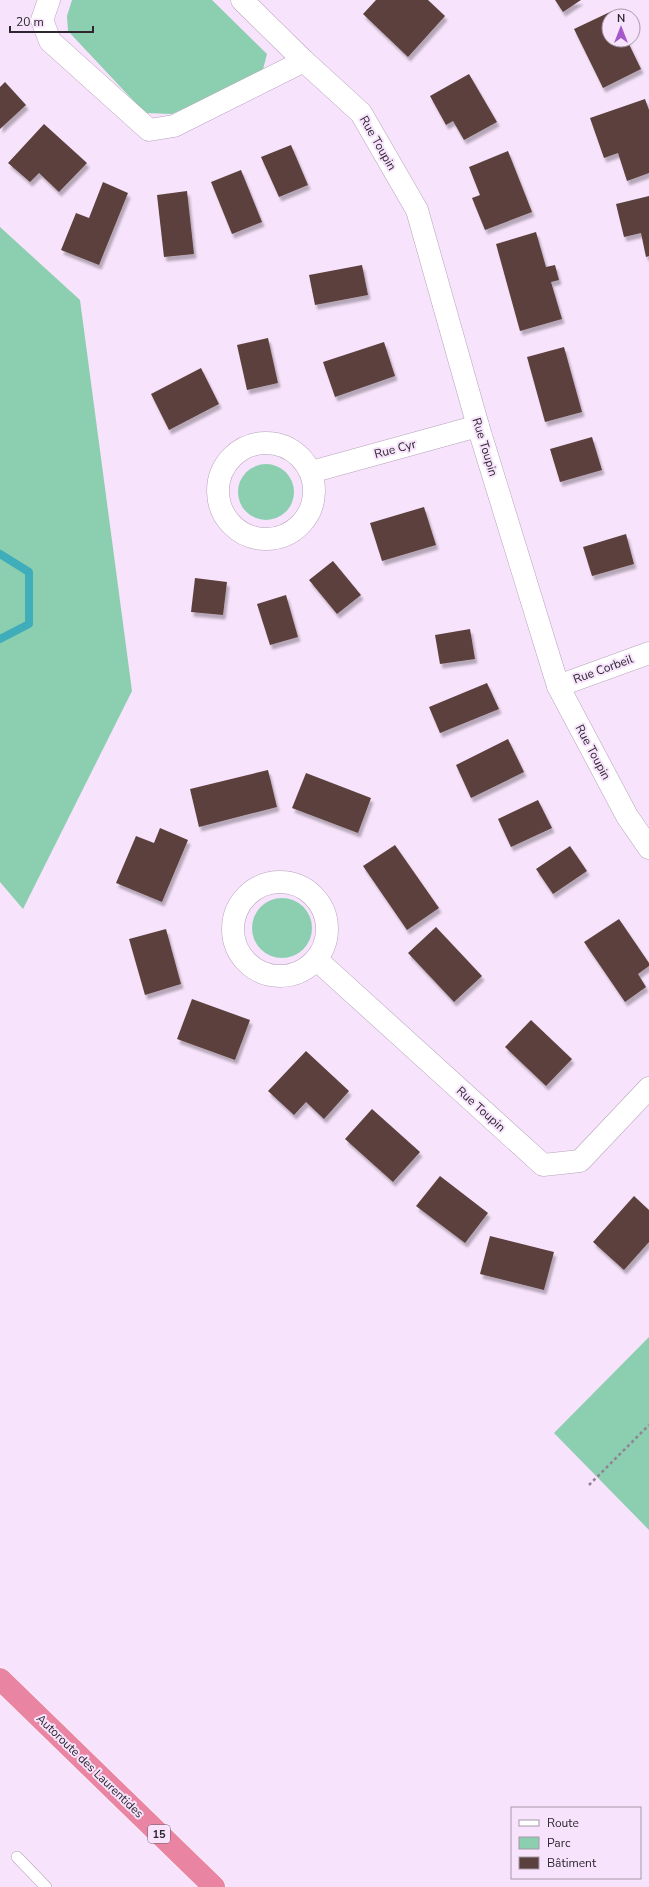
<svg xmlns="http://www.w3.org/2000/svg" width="649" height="1887" font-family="'Nunito Sans',sans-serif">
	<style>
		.green { fill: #8cceb0 }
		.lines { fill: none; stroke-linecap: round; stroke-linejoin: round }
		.stream { stroke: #3fadba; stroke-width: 8 }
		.building { fill: #5b413d; filter: url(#shadow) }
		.service-casing { stroke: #b6a3ba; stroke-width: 12 }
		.minor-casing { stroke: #b6a3ba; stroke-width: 23 }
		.motorway-casing { stroke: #fff; stroke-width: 23 }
		.path { stroke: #918394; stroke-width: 2.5; stroke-dasharray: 3 3; stroke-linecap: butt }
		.service { stroke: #fff; stroke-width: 11 }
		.minor { stroke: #fff; stroke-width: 22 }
		.motorway { stroke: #e985a2; stroke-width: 22 }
		.labels { text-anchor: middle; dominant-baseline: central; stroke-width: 4; stroke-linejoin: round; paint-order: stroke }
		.shield { fill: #f7e3fb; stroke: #6a5f6d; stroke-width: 1 }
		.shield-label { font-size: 11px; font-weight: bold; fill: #2e2730 }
		.street-label { font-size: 12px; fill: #2e2730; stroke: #f7e3fb }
	</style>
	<defs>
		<filter id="shadow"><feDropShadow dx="2.5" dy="4.5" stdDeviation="1" flood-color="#0004"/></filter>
	</defs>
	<rect width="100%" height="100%" fill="#f7e3fb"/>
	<g class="green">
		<polygon points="72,0 212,0 267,54 262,73 172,114 145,113 68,31 67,16"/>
		<polygon points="0,227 80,300 132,691 23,909 0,882"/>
		<circle cx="266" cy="492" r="28"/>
		<circle cx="282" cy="928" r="30"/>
		<polygon points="649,1337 649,1530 554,1433"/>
	</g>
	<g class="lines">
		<polyline class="stream" points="0,554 29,572 29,624 0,639"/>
	</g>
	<g class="building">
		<polygon points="376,0 428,0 445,16 408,57 363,14"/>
		<polygon points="555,0 581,0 563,12"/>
		<polygon points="612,11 615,16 609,16 609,40 627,40 641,69 603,88 574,29"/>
		<polygon points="469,74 497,122 464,140 453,121 446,125 430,96"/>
		<polygon points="5,82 26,105 0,129 0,87"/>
		<polygon points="645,99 649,110 649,173 627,181 618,153 604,158 590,118"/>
		<polygon points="44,124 87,163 59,192 39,173 30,182 8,163"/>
		<polygon points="291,145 308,185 279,197 261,157"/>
		<polygon points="508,151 532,212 485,230 472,198 480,195 469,167"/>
		<polygon points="241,170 262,222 232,234 211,182"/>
		<polygon points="103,182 128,193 99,265 61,250 76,213 89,218"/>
		<polygon points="187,191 194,254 164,257 157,195"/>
		<polygon points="649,196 649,256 646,257 641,233 624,237 616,204"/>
		<polygon points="536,232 546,267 555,265 559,280 551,282 562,319 520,331 496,244"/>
		<polygon points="362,265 368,295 315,305 309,275"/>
		<polygon points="268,338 278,383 247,390 237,345"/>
		<polygon points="384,342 395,376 335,397 323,362"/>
		<polygon points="564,347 582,412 545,422 527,357"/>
		<polygon points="201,368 219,404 169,430 151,394"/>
		<polygon points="592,437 602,470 560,482 550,449"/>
		<polygon points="424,507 436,545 382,561 370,523"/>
		<polygon points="626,534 634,564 592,576 583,547"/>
		<polygon points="333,561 361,595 337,614 309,580"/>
		<polygon points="195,578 227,582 223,615 191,612"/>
		<polygon points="286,595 298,637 270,645 257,604"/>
		<polygon points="470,629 475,659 440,664 435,635"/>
		<polygon points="487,683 499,709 440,733 429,707"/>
		<polygon points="508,739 524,772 471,798 456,765"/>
		<polygon points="268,770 277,807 199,827 190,789"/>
		<polygon points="306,773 371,798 358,833 292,808"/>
		<polygon points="538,800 552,828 511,847 498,819"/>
		<polygon points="160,828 188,840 162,902 116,883 136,836 154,843"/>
		<polygon points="395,845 439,908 407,930 363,866"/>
		<polygon points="570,846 587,871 553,894 536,869"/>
		<polygon points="619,919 649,963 649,966 638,974 646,987 625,1002 584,942"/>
		<polygon points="436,927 482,976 454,1002 408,953"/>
		<polygon points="166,929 181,984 145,995 129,939"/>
		<polygon points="192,999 250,1020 235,1060 177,1039"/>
		<polygon points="531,1020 572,1059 546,1086 505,1047"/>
		<polygon points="306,1051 349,1091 324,1119 306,1102 294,1115 268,1091"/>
		<polygon points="372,1109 420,1152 393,1182 345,1139"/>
		<polygon points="440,1176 488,1213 465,1243 416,1206"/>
		<polygon points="634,1196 649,1210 649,1242 624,1270 593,1242"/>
		<polygon points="490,1236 554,1252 544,1290 480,1274"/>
	</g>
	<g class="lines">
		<g class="service-casing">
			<polyline id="service" points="17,1857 46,1887"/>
		</g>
		<g class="minor-casing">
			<g id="minor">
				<polyline points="49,0 42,20 50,41 149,130 174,126 304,61"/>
				<polyline points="242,0 304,61 361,113 417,210 478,426 558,686 627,816 649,848"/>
				<circle cx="266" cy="491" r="48"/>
				<polyline points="311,472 478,426"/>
				<polyline points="558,686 649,653"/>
				<circle cx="280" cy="929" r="47"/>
				<polyline points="317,960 543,1165 580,1161 649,1088"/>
			</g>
		</g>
		<g class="motorway-casing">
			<polyline id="motorway" points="0,1679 214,1887"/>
		</g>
		<polyline class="path" points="589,1485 649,1425"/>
		<use href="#service" class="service"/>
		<use href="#minor" class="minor"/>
		<use href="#motorway" class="motorway"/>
	</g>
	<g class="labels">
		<rect class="shield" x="148" y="1825" width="22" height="18" rx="3"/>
		<g class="shield-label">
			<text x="159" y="1834">15</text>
		</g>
		<g class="street-label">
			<text transform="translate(378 143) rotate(60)">Rue Toupin</text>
			<text transform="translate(485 447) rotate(73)">Rue Toupin</text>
			<text transform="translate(395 449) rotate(-15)">Rue Cyr</text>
			<text transform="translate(603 669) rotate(-20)">Rue Corbeil</text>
			<text transform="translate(593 752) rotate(62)">Rue Toupin</text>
			<text transform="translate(481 1109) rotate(42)">Rue Toupin</text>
			<text transform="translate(90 1766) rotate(44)">Autoroute des Laurentides</text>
		</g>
	</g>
	<rect x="511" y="1807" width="130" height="72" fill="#f7e3fb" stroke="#a798aa"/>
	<rect x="519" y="1820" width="20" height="6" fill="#ffffff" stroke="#a798aa"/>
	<text x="547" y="1827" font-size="12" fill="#2e2730">Route</text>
	<rect x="519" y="1837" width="20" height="12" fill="#8cceb0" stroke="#a798aa"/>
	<text x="547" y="1847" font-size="12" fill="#2e2730">Parc</text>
	<rect x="519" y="1857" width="20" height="12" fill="#5b413d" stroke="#a798aa"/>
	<text x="547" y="1867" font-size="12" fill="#2e2730">Bâtiment</text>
	<g transform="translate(621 28)"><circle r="19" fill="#f7e3fb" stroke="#a798aa"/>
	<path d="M0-3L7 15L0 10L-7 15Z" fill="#a558ca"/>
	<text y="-6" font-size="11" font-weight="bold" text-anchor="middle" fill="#2e2730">N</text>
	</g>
	<path d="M10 26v6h83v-6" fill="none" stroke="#2e2730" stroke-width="2"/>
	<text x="16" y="26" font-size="12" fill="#2e2730" stroke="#f7e3fb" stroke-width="3" paint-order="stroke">20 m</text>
</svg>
